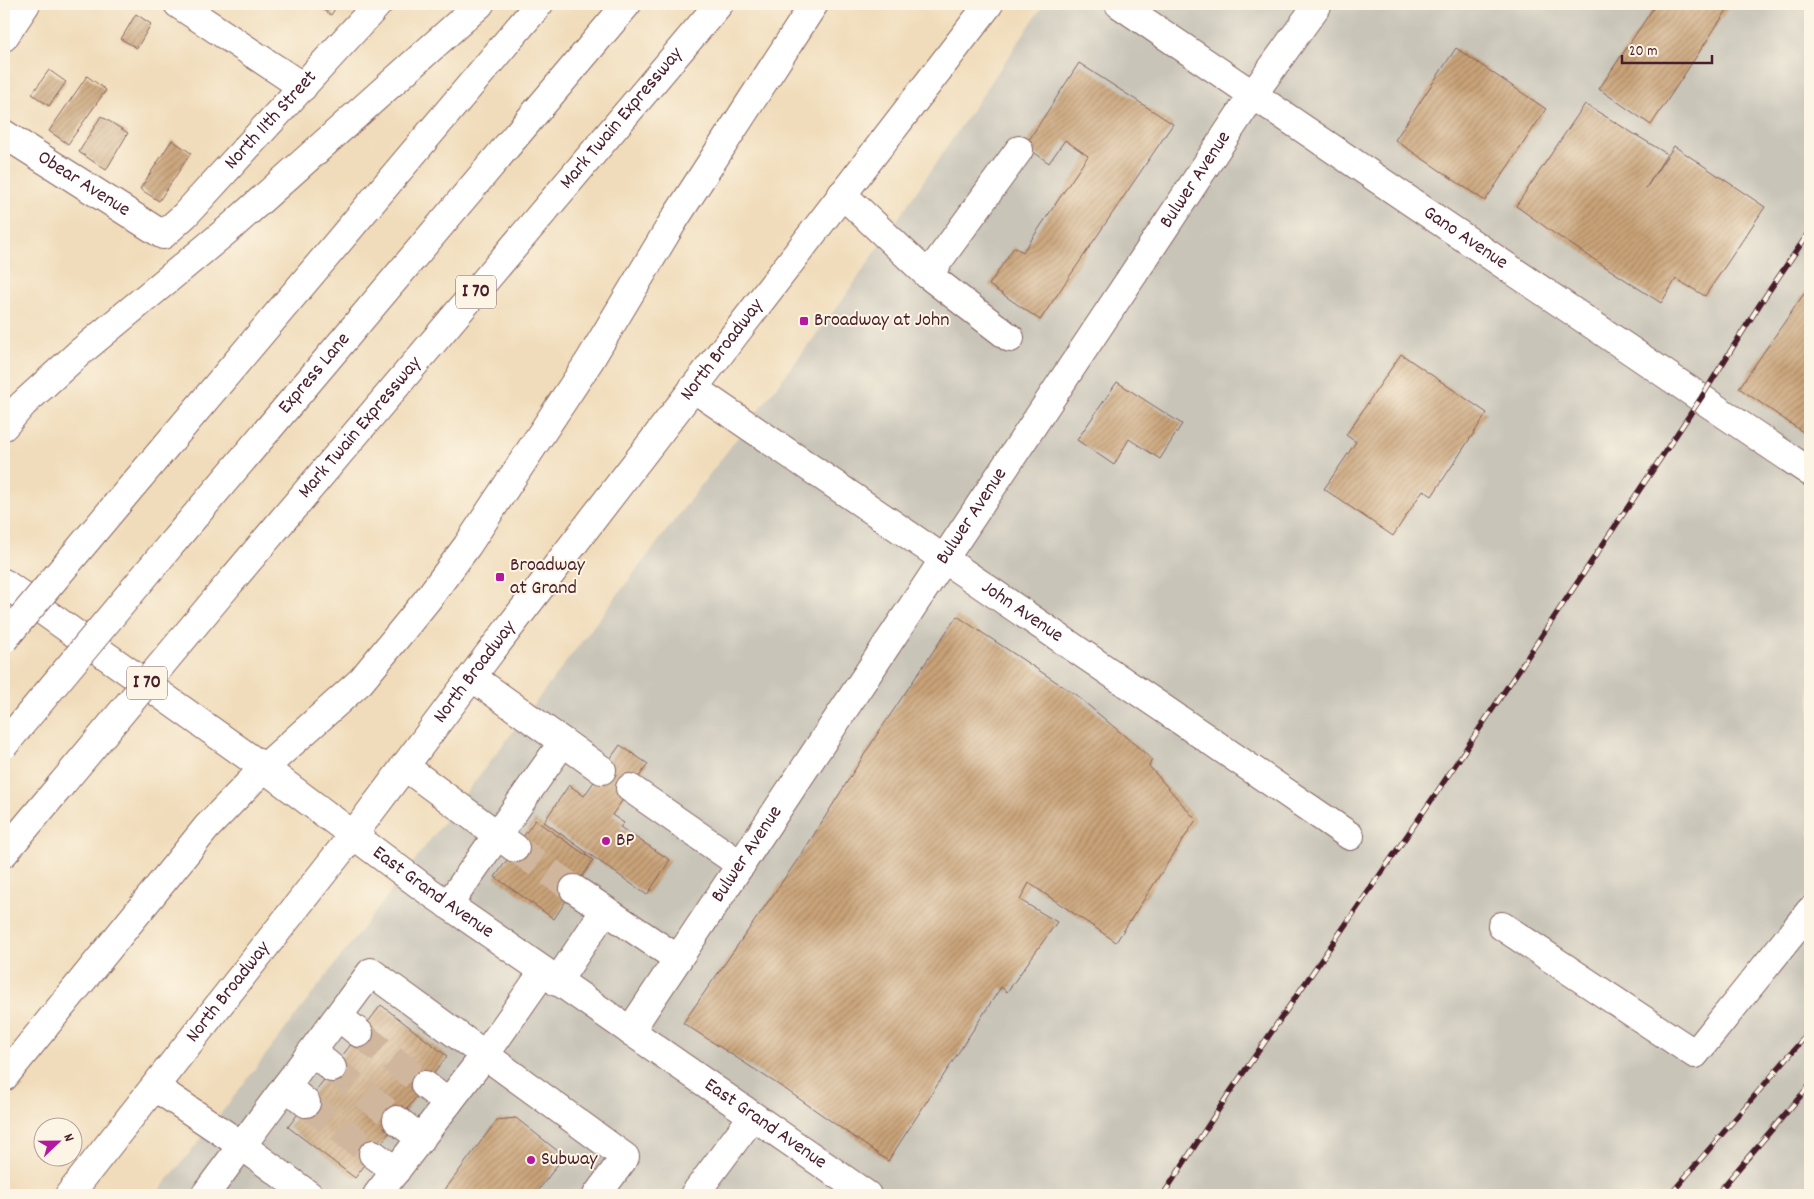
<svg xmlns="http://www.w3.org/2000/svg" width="1814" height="1199" font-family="Dekko,sans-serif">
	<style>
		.industrial { fill: #c8c4b8 }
		.building { fill: url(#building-hatch) }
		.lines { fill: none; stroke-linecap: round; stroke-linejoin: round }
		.minor-tunnel { stroke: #cfb69d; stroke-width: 28; stroke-dasharray: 28 14; stroke-linecap: butt }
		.minor-casing { stroke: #84615d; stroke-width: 30 }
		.major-casing { stroke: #84615d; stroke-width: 30 }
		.highway-casing { stroke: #84615d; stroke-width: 30 }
		.minor { stroke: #fff; stroke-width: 28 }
		.major { stroke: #fff; stroke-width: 28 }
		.highway { stroke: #fff; stroke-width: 28 }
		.rail-casing { stroke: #4a1f2b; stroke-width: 5.5 }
		.rail { stroke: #fcf5e5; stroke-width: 4; stroke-dasharray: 11; stroke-linecap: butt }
		.highway-bridge-casing { stroke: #84615d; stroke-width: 30; stroke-linecap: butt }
		.highway-bridge { stroke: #fff; stroke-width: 28 }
		.poi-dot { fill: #b5179e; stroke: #fcf5e5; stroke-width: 2 }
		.labels { text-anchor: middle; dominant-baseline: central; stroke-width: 4; stroke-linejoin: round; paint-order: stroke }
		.shield { fill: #fcf5e5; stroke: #7f5f63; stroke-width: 1 }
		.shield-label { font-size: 19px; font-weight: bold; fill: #4a1f2b }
		.street-label { font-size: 20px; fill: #4a1f2b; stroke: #fcf5e5 }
		.poi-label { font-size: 20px; fill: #4a1f2b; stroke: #fcf5e5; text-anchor: start }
	</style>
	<defs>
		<pattern id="building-hatch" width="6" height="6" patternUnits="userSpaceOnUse" patternTransform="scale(1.25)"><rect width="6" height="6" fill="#c9a378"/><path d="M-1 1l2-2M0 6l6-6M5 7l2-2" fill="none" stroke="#a58463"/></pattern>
	</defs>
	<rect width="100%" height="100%" fill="#fcf5e5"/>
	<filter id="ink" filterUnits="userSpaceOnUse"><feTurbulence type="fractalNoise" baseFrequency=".02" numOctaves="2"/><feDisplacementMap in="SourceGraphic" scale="10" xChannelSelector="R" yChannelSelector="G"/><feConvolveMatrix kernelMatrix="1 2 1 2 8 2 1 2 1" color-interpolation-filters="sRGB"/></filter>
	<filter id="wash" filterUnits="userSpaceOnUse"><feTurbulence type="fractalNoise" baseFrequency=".0096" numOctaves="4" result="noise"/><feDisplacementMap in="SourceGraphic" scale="20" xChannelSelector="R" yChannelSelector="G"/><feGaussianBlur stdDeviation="1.12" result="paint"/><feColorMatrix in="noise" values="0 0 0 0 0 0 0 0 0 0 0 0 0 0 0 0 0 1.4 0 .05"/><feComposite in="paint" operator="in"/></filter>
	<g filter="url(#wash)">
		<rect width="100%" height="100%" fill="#f0dcba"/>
		<polygon class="industrial" points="1044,4 1810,4 1810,1195 155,1195 206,1133 842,301"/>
		<g id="blocks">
			<g class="building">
				<polygon points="314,4 338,4 331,15"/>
				<polygon points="1656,4 1731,4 1651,125 1599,89"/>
				<polygon points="136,14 151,24 137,48 121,39"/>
				<polygon points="1456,48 1546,109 1485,201 1395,140"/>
				<polygon points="1079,63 1173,124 1040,320 989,285 1014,247 1023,252 1088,156 1065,140 1049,163 1025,146"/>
				<polygon points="49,70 66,82 49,106 32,94"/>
				<polygon points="87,76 106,90 68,144 49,131"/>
				<polygon points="1585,104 1667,154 1646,188 1674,146 1765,207 1705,296 1676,279 1661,303 1555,234 1516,206"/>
				<polygon points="101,116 128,133 106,170 79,152"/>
				<polygon points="172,140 191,153 159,201 140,189"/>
				<polygon points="1810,285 1810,437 1739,388"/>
				<polygon points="1401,354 1487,413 1432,496 1423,490 1393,536 1324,489 1356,442 1346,435"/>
				<polygon points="1117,382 1182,424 1160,459 1129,439 1114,465 1077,440"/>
				<polygon points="957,616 1076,695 1152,759 1149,766 1196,820 1116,942 1029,883 1020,900 1057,922 1007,992 1001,987 888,1161 788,1091 683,1023 803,852 876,736"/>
				<polygon points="620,745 648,764 612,815 624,823 620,827 670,860 647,895 544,822 569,785 584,796"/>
				<polygon points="535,820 593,860 554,919 495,877"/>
				<polygon points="381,1005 447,1056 355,1178 288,1127"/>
				<polygon points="516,1118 564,1156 535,1195 441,1195 497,1120"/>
			</g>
		</g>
	</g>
	<g filter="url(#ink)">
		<use href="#blocks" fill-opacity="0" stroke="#84615d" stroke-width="1"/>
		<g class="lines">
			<g class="minor-tunnel">
				<polyline points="515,848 574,889"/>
				<polyline points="359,1033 425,1085"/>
				<polyline points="332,1068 397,1120"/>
				<polyline points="306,1103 373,1154"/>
			</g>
			<g class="minor-casing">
				<g id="minor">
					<polyline points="178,4 303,87"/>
					<path id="s1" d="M 1119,4 L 1810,472"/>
					<polyline points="4,37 26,4"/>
					<path id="s2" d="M 4,134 L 163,235 L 185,215 L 378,4"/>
					<polyline points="842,194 928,275 1010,338"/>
					<polyline points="928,275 1019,150"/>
					<path id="s3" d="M 693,388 L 1350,836"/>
					<polyline points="472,677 602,770"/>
					<polyline points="404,766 515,848"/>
					<polyline points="630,788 741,865"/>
					<polyline points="574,889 678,959"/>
					<polyline points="448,905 563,742"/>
					<polyline points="1502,926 1695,1054 1810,911"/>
					<polyline points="557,982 605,910"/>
					<polyline points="339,1017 359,1033"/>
					<path id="s4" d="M 630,1031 L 1254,93 L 1318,4"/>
					<polyline points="313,1052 332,1068"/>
					<polyline points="425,1085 448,1103"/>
					<polyline points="286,1086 306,1103"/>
					<polyline points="155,1087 241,1145 309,1195"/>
					<polyline points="397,1120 421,1139"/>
					<polyline points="373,1154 396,1171"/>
					<polyline points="205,1195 371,972 625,1157 597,1195"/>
					<polyline points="377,1195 485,1055 543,972"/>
					<polyline points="694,1195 753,1116"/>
				</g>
			</g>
			<g class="major-casing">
				<g id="major">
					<path id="s5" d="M 4,583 L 264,768 L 424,888 L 867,1195"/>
					<path id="s6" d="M 69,1195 L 353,835 L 489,654 L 989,4"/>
				</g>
			</g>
			<g class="highway-casing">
				<g id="highway">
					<polyline points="4,426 23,404 78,354 231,227 480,4"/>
					<polyline points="117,504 539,4"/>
					<path id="s7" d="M 173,542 L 627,4"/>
					<path id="s8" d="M 232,580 L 719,4"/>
					<polyline points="4,853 61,785"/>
					<polyline points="4,1077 207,827 264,768 361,681 427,600 467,546 590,360 674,220 814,4"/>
				</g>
			</g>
			<use href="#minor" class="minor"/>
			<use href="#major" class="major"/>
			<use href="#highway" class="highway"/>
			<g class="rail-casing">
				<g id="rail">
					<polyline points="1163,1195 1228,1095 1435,795 1701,398 1760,304 1810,231"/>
					<polyline points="1670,1195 1810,1031"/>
					<polyline points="1716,1195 1810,1085"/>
				</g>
			</g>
			<use href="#rail" class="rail"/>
			<g class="highway-bridge-casing">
				<g id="highway-bridge">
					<polyline points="4,639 117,504"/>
					<polyline points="4,745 173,542"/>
					<polyline points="61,785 232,580"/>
				</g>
			</g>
			<use href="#highway-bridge" class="highway-bridge"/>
		</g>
	</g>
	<g class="poi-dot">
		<rect x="799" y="316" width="10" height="10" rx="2.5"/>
		<rect x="495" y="572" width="10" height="10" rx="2.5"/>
		<circle cx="606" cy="841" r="5"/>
		<circle cx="531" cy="1160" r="5"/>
	</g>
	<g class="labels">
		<g class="shield">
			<rect x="456" y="275.5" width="40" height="33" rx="4"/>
			<rect x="127" y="666.5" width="40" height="33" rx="4"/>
		</g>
		<g class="shield-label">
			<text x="476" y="292">I 70</text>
			<text x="147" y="683">I 70</text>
		</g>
		<g class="street-label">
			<text stroke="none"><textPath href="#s8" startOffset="604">Mark Twain Expressway</textPath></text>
			<text stroke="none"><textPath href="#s2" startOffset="346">North 11th Street</textPath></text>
			<text stroke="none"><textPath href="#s4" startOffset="1022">Bulwer Avenue</textPath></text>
			<text stroke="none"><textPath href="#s2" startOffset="94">Obear Avenue</textPath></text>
			<text stroke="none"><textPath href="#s1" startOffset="418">Gano Avenue</textPath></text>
			<text stroke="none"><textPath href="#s6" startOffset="1068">North Broadway</textPath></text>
			<text stroke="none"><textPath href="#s7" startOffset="220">Express Lane</textPath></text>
			<text stroke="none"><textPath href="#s8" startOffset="199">Mark Twain Expressway</textPath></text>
			<text stroke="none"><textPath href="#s4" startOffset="618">Bulwer Avenue</textPath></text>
			<text stroke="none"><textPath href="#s3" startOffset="398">John Avenue</textPath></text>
			<text stroke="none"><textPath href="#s6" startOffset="662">North Broadway</textPath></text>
			<text stroke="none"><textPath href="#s4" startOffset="212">Bulwer Avenue</textPath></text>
			<text stroke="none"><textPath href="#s5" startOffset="529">East Grand Avenue</textPath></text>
			<text stroke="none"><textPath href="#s6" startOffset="258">North Broadway</textPath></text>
			<text stroke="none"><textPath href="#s5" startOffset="934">East Grand Avenue</textPath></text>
		</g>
		<g class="poi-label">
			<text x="814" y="321">Broadway at John</text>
			<text x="510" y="566">Broadway<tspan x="510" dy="23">at Grand</tspan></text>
			<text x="616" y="841">BP</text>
			<text x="541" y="1160">Subway</text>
		</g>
	</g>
	<rect width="1814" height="1199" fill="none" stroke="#fcf5e5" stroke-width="20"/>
	<g transform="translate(58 1142) rotate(68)"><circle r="24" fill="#fcf5e5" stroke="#b59f9b"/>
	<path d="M0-4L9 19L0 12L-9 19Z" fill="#b5179e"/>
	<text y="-8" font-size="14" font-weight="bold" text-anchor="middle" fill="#4a1f2b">N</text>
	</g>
	<path d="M1622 55v8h90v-8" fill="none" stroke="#4a1f2b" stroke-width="2.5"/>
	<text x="1629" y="55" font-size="15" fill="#4a1f2b" stroke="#fcf5e5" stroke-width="4" paint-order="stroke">20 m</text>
</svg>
